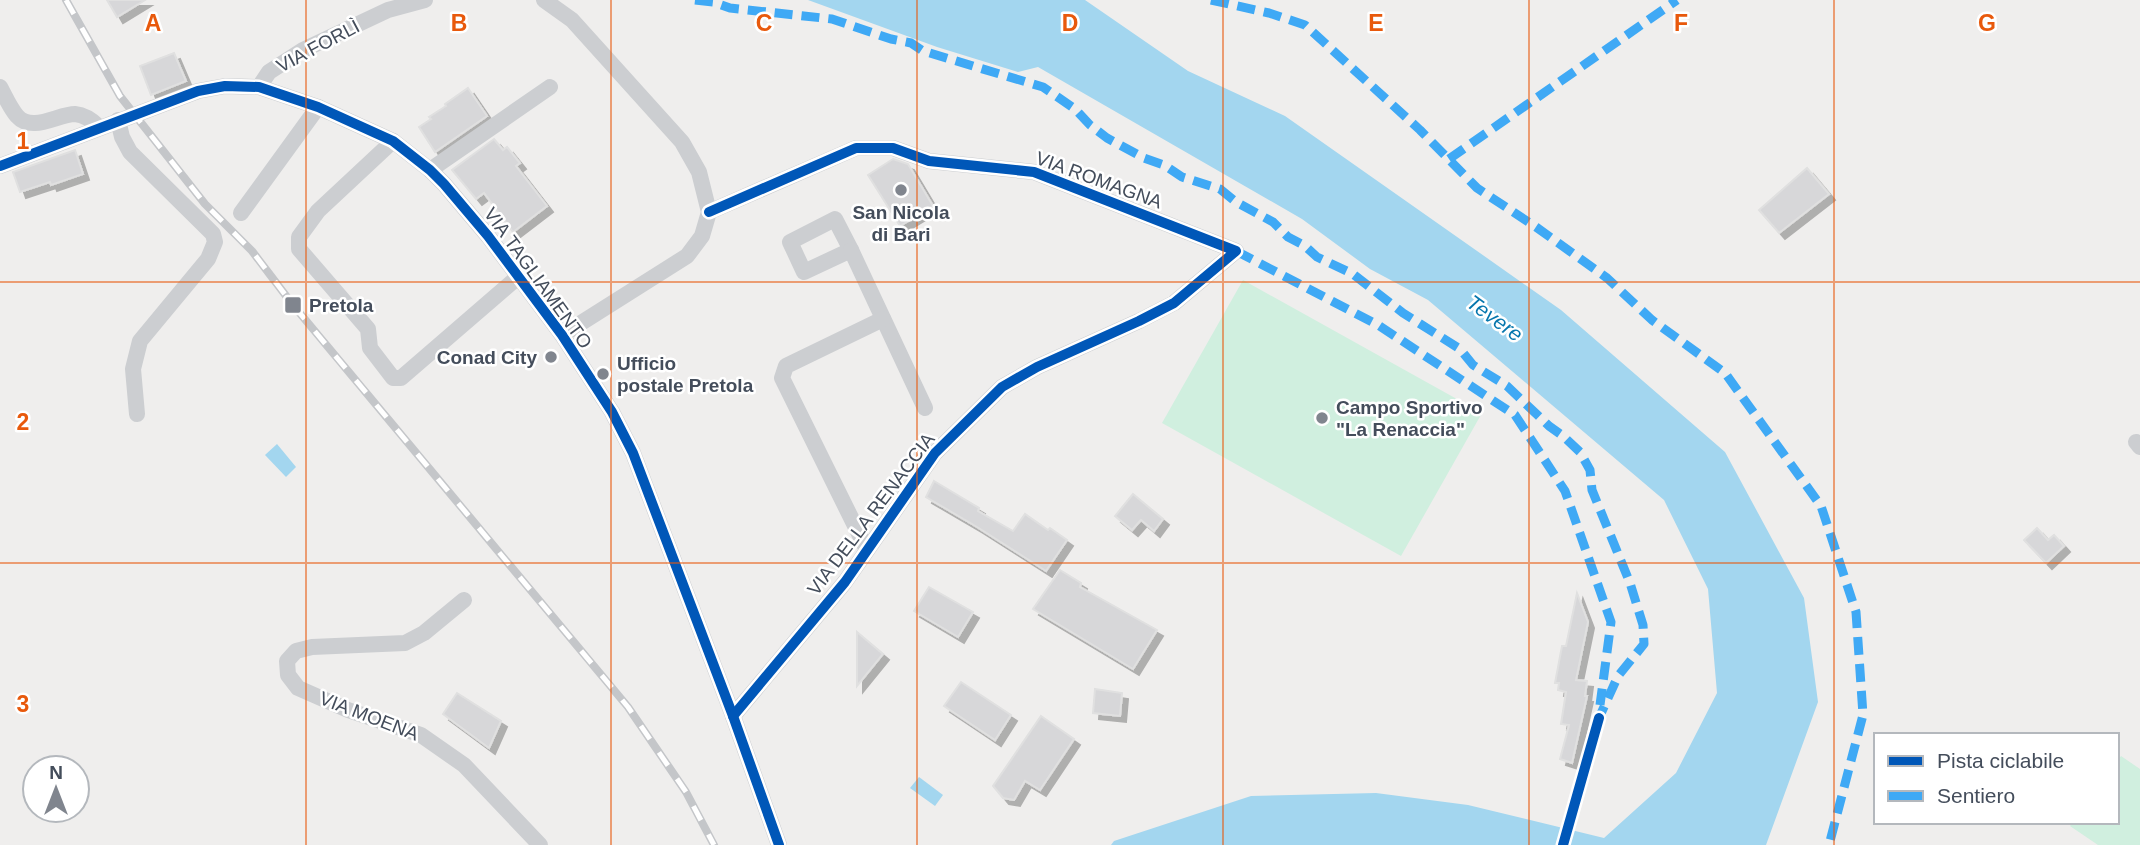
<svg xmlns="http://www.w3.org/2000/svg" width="2140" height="845" font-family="Arial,sans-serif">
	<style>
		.green { fill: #d0efdf }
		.water { fill: #a3d6ef }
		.building { fill: #d7d7d9; stroke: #e0e0e0; stroke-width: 2; filter: url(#shadow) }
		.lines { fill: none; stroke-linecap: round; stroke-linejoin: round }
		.minor { stroke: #ccced1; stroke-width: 16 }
		.rail-casing { stroke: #c4c6c9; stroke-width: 8 }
		.rail { stroke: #fff; stroke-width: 5; stroke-dasharray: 16; stroke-linecap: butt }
		.quiet { stroke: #3fa9f5; stroke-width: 9; stroke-dasharray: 18 9; stroke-linecap: butt }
		.cycleway-casing { stroke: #fff; stroke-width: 15 }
		.cycleway { stroke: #0057b8; stroke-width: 10 }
		.grid { fill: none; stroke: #e8590c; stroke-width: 2; stroke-opacity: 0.55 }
		.poi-dot { fill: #80858e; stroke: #fff; stroke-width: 2.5 }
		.labels { text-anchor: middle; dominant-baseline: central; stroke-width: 5; stroke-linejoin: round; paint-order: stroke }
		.street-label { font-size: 19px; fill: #444d5b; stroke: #fff }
		.poi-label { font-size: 19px; font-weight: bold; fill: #444d5b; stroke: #fff; text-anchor: start }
		.water-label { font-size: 21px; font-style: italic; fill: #0576ad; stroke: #fff }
		.grid-label { font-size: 23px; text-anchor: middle; font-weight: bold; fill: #e8590c; stroke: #fff; stroke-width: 5; stroke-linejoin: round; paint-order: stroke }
	</style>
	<defs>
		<filter id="shadow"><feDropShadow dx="6" dy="6" stdDeviation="0" flood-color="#0004"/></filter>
	</defs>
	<rect width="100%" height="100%" fill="#efeeed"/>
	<g class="green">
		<polygon points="1243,280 1482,413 1401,556 1162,423"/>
		<polygon points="2121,756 2140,769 2140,845 2098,845 2070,826 2073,822 2117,822 2117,762"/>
	</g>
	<g class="water">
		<polygon points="808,0 1085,0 1188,71 1285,116 1561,310 1725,452 1804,598 1818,702 1766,845 1111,845 1114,841 1251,796 1376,793 1468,805 1604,838 1676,773 1717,693 1708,589 1664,500 1428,300 1370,269 1302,219 1038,67 1018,72 937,47"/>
		<polygon points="277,444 296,467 286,477 265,455"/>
		<polygon points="919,777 943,795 935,806 910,788"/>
	</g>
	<g class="building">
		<polygon points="107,0 145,0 117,17"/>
		<polygon points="174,53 186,81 151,95 140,66"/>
		<polygon points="468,88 487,116 435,152 419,127 431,119 429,117 446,106 445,104"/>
		<polygon points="494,139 503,150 507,147 520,163 516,166 547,206 513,232 484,193 476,199 452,170"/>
		<polygon points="75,150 83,174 51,185 50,182 20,192 13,172"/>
		<polygon points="893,159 908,164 933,206 900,226 868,175"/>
		<polygon points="1807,168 1829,194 1779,233 1759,210"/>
		<polygon points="934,481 979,508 978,511 1013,531 1025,514 1048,530 1050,528 1067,540 1046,571 977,527 926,497"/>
		<polygon points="1133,494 1163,519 1154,531 1141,520 1132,530 1115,516"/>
		<polygon points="2037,528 2048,540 2054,535 2064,546 2046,563 2024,540"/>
		<polygon points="1060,570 1081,583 1080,587 1157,630 1133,669 1033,609"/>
		<polygon points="929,587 973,612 958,637 914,611"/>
		<polygon points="1577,593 1588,622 1576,680 1587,681 1585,696 1587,696 1572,763 1560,759 1569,725 1561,724 1566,692 1558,690 1559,683 1555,683 1562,646 1566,646"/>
		<polygon points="857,632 883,654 857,686"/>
		<polygon points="961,682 1011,715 995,740 944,706"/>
		<polygon points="1095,689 1122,693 1120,716 1093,713"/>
		<polygon points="457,693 501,721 489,748 443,714"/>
		<polygon points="1041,716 1074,739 1040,790 1025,781 1014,800 1003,798 993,786"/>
	</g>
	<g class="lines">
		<g class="minor">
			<polyline points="544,0 572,20 682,142 699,172 709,212 702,236 687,256 562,335"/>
			<path d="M 0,87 C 5,96 10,108 17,116 C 32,133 58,114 75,114 C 85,115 93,121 99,127"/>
			<polyline points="259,87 269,72 303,50 388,10 425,0"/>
			<polyline points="118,120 122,137 130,152 213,234 215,242 208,259 140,341 133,369 137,414"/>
			<polyline points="393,141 318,211 299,237 299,249 368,329 370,348 393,378 401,378 518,277"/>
			<polyline points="0,166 198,91 225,86 259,87 318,107 393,141 430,170 444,184 488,236 562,335 612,412 633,453 733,716 779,845"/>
			<polyline points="430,170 550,87"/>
			<polyline points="709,212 856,148 893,148 929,161 1034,172 1236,251 1174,303 1139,321 1037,367 1002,387 935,453 845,582 733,716"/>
			<polyline points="241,213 318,107"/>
			<polygon points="835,219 851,250 804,272 790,242"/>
			<polyline points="851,250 925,408"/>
			<polyline points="2136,442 2140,447"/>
			<polyline points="867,550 782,378 786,366 883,319"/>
			<polyline points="464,600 424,633 405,643 312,647 296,651 287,661 288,675 298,688 348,710 421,735 464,765 540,845"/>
		</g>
		<g class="rail-casing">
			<polyline id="rail" points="66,0 120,96 205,204 252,251 293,305 628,707 686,792 714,845"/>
		</g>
		<use href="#rail" class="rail"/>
		<g class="quiet">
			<polyline points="695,0 713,2 730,8 832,19 891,39 911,43 923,51 1043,87 1075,109 1090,125 1107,138 1144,158 1164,165 1182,177 1220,189 1236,202 1273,222 1288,237 1305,246 1317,257 1353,274 1403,313 1460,349 1473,365 1507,386 1549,426 1563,436 1580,452 1590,470 1592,490 1630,583 1643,625 1644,644 1618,676 1599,718"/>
			<polyline points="1211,0 1269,13 1305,25 1420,130 1477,188 1536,227 1607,278 1652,320 1725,373 1821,506 1856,612 1863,715 1829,845"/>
			<polyline points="1449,159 1677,0"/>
			<polyline points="1236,251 1378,325 1515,415 1565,491 1611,622 1600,705"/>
		</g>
		<g class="cycleway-casing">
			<g id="cycleway">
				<polyline points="0,166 198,91 225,86 259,87 318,107 393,141 430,170 444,184 488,236 562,335 612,412 633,453 733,716 779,845"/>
				<polyline points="709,212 856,148 893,148 929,161 1034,172 1236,251 1174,303 1139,321 1037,367 1002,387 935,453 845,582 733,716"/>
				<polyline points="1563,845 1599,718"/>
			</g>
		</g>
		<use href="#cycleway" class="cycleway"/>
	</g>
	<path class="grid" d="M 306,0 L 306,845M 611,0 L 611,845M 917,0 L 917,845M 1223,0 L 1223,845M 1529,0 L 1529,845M 1834,0 L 1834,845M 0,282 L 2140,282M 0,563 L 2140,563"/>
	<g class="poi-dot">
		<circle cx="901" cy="190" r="7"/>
		<rect x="284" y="296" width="18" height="18" rx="3.5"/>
		<circle cx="551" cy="357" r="7"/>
		<circle cx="603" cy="374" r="7"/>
		<circle cx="1322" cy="418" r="7"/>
	</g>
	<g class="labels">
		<g class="street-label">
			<text transform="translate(318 46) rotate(-28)">VIA FORLÌ</text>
			<text transform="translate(1099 180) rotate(20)">VIA ROMAGNA</text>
			<text transform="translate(538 278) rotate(54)">VIA TAGLIAMENTO</text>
			<text transform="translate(871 514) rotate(-53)">VIA DELLA RENACCIA</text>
			<text transform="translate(369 716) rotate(21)">VIA MOENA</text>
		</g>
		<g class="poi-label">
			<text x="901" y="212" text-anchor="middle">San Nicola<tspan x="901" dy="22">di Bari</tspan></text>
			<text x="309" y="305">Pretola</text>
			<text x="537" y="357" text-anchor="end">Conad City</text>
			<text x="617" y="363">Ufficio<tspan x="617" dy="22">postale Pretola</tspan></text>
			<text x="1336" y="407">Campo Sportivo<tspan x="1336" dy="22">"La Renaccia"</tspan></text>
		</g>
		<g class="water-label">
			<text transform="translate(1495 318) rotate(36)">Tevere</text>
		</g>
	</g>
	<g class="grid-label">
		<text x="153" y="31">A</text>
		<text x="459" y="31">B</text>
		<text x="764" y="31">C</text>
		<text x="1070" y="31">D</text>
		<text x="1376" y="31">E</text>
		<text x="1681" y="31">F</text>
		<text x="1987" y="31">G</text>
		<text x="23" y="149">1</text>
		<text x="23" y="430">2</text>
		<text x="23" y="712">3</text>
	</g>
	<rect x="1874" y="733" width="245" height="91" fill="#ffffff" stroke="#b4b8bd" stroke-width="2"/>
	<rect x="1888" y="756" width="35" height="10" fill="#0057b8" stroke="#b4b8bd" stroke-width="2"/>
	<text x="1937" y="768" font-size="21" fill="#444d5b">Pista ciclabile</text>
	<rect x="1888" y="791" width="35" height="10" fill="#3fa9f5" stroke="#b4b8bd" stroke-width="2"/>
	<text x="1937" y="803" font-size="21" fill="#444d5b">Sentiero</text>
	<g transform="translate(56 789)"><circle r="33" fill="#ffffff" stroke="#b4b8bd" stroke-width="2"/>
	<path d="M0-5L12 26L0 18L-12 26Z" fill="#80858e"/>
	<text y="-10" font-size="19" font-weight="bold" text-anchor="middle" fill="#444d5b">N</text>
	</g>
</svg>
